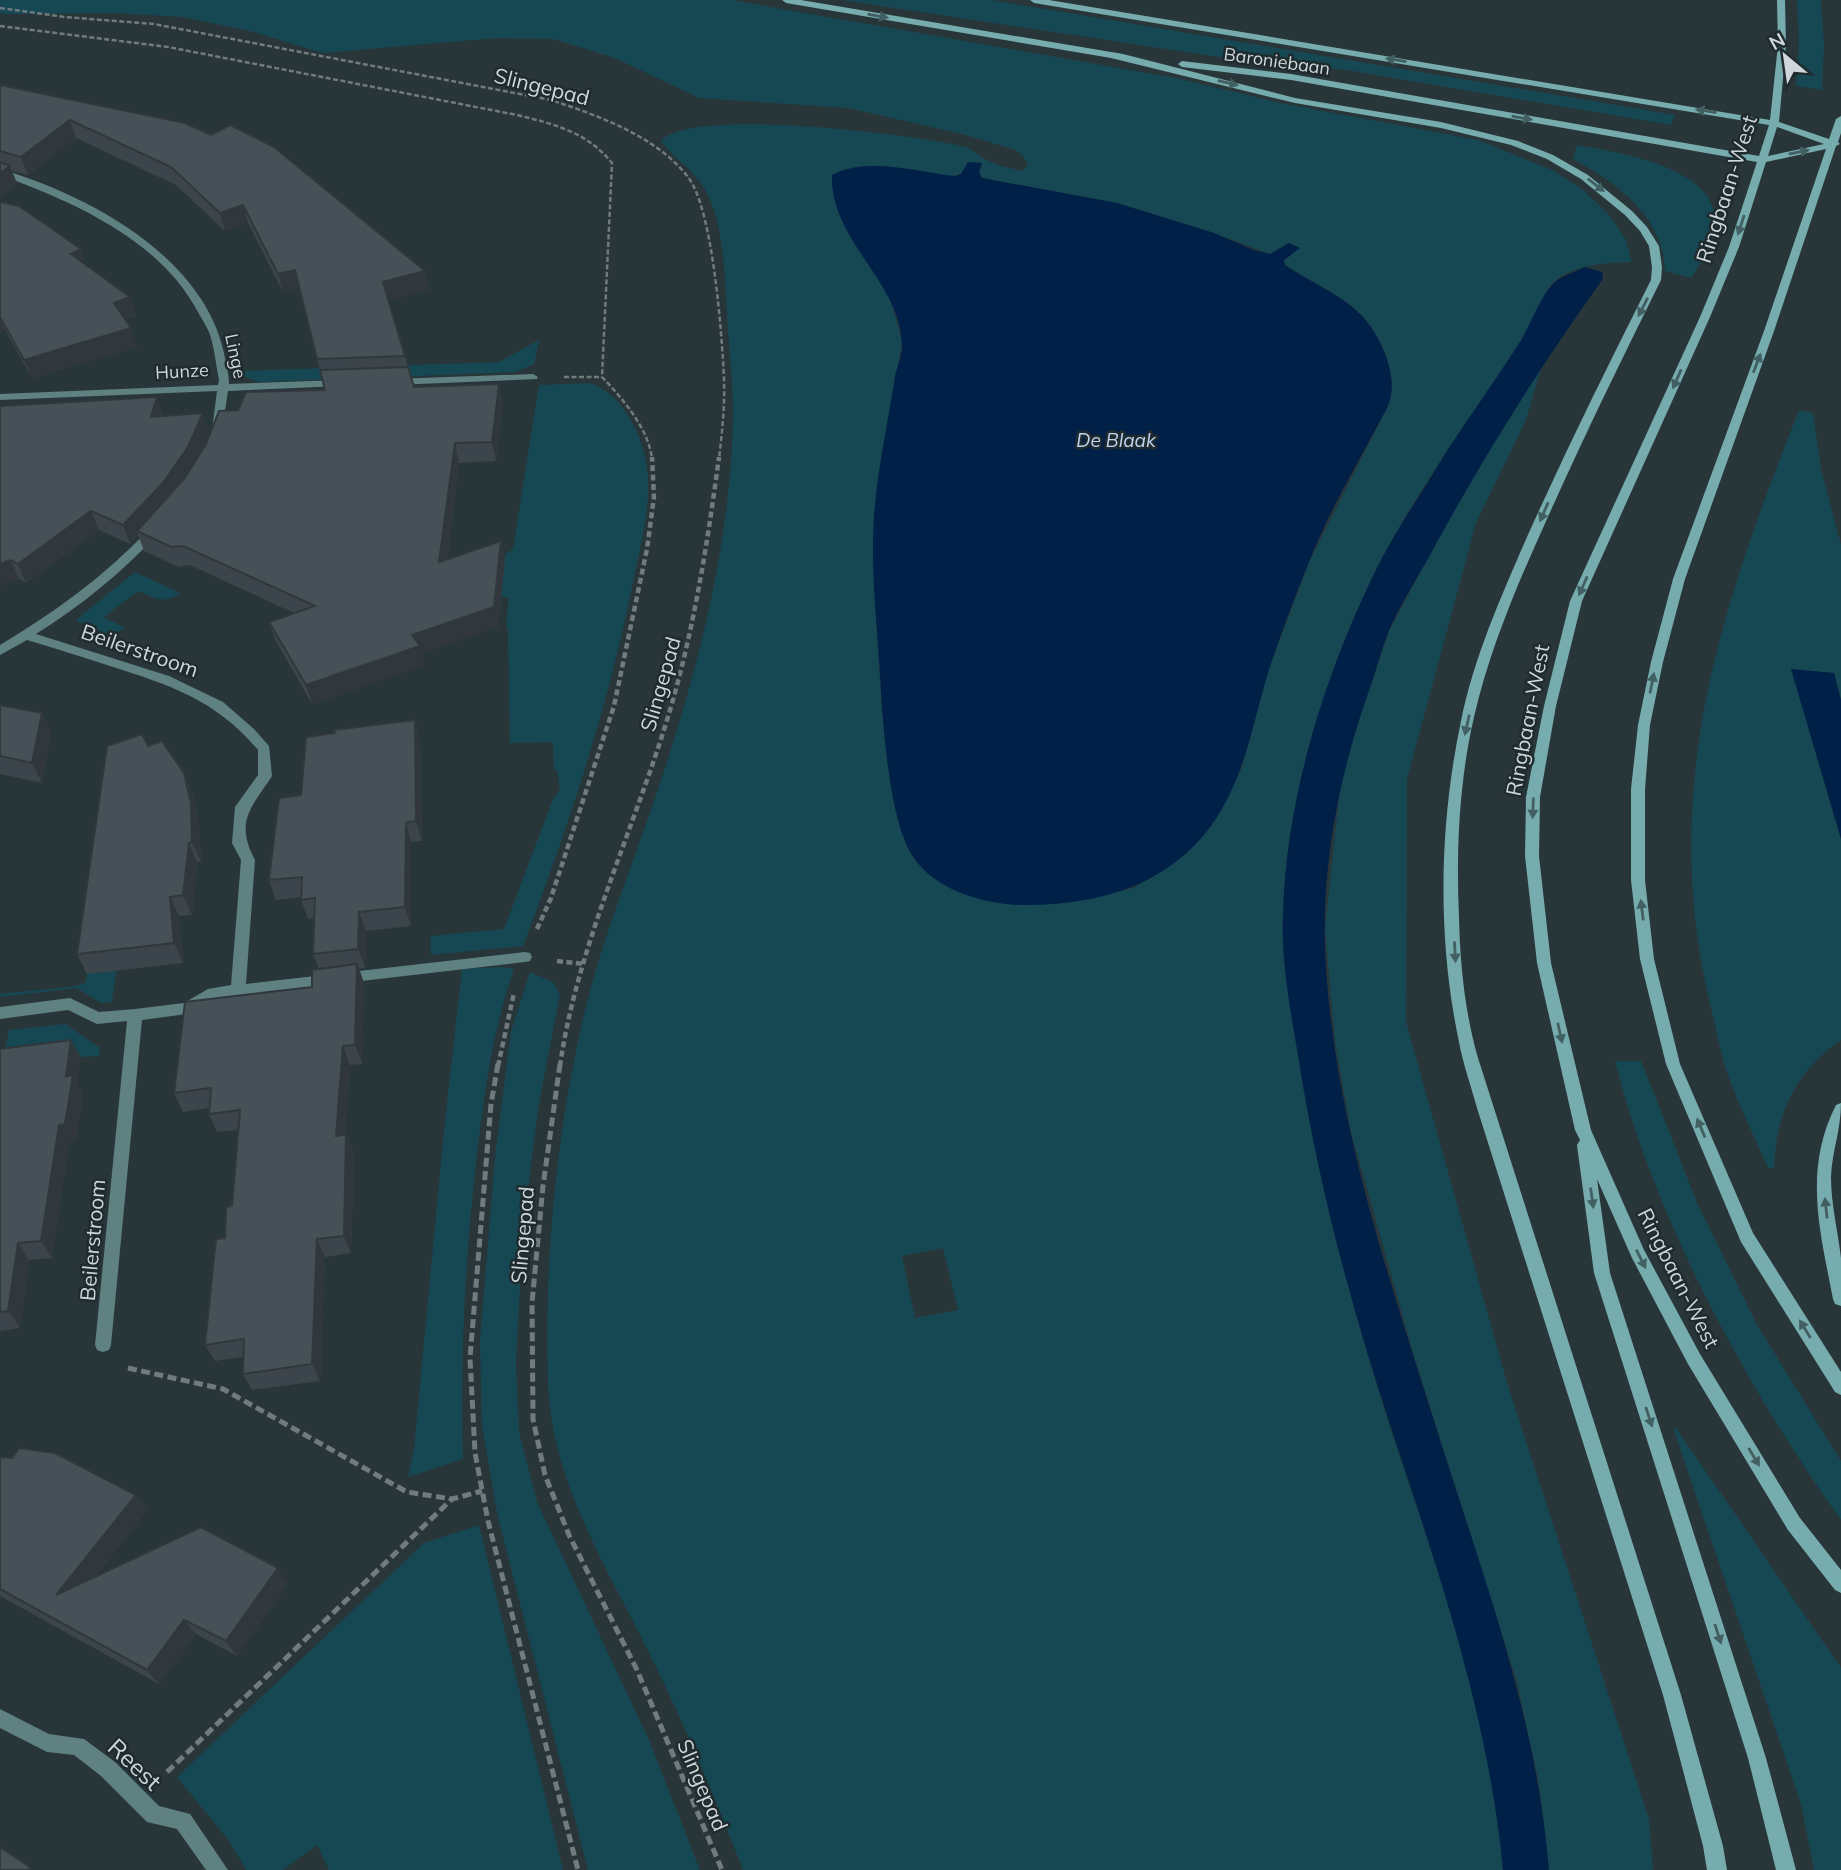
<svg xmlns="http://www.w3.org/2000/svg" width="1841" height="1870" font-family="Mulish,sans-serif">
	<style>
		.green { fill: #164854; fill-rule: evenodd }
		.water { fill: #002048 }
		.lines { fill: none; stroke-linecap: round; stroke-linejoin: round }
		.path-far2 { stroke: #717b7e; stroke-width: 2.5; stroke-dasharray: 5 2.5; stroke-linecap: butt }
		.path-far1 { stroke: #717b7e; stroke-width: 4.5; stroke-dasharray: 6 3.5; stroke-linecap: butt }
		.path { stroke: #717b7e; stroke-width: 5; stroke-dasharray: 9 4.5; stroke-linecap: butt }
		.street { fill: #5f8182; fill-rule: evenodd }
		.secondary { fill: #76acae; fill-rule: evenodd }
		.wall { fill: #3c454b }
		.shaded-wall { fill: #31383d }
		.building { fill: #465057; stroke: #31383d; stroke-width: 2 }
		.oneway { fill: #425f62 }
		.labels { text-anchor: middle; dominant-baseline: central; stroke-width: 5; stroke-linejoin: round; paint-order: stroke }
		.far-street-label { font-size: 18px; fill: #d0d7da; stroke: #1f2b2f }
		.far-water-label { font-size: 19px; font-style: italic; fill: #c0d5f1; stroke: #1f2b2f }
		.street-label { font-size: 21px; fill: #d0d7da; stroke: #1f2b2f }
		.near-street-label { font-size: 24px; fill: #d0d7da; stroke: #1f2b2f }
	</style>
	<rect width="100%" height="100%" fill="#293639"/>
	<g class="green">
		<path d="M 0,0 L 731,0 L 1176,78 L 1280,103 L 1478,140 L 1552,170 L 1582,189 L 1610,216 L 1625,238 L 1632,262 C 1609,262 1573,265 1555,281 C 1544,291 1537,314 1529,327 C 1511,357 1491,387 1471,416 C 1436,467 1401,519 1374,574 C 1323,678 1287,799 1283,915 C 1281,962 1291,1009 1298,1055 C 1317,1176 1348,1292 1384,1408 C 1423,1529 1468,1648 1491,1773 C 1497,1805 1500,1838 1503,1870 L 743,1870 C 715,1799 687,1729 653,1661 C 610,1572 551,1483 548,1382 C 544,1256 557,1125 587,1002 C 606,928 635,859 659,786 C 699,667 732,538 733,412 C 733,385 730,357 728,330 C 725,287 726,234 708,195 C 697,172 675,160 661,141 C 692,106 919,135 966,147 C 974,150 980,157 987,160 C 998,166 1011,168 1023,171 L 1028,165 L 1024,157 L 1016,150 L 962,134 L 848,108 L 699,98 L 615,58 L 553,39 L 496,38 L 323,53 L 254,32 L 183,17 L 115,13 L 7,14 L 0,13 ZM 982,164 L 979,172 L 982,178 L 1117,203 L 1214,233 L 1270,254 L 1289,243 L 1299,248 L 1284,261 L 1285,265 C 1328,293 1367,302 1386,356 C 1392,375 1395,389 1387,408 L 1310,560 L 1268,671 L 1241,770 L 1200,839 L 1161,872 L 1133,888 L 1080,901 L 1020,905 L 957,891 L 924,870 L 914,859 L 907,846 L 894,801 L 882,711 L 875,600 L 874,517 L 902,342 L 890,297 L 849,235 L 841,217 L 832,175 C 869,155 913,175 952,176 C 961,176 973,167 982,164 ZM 943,1248 L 958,1310 L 915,1318 L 902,1256 Z"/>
		<polygon points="842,0 992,0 1675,115 1671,125 1347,70 1258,63"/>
		<polygon points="1797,0 1821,0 1824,44 1822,90 1796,86 1799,42"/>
		<path d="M 1577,145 C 1616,152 1713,166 1715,219 C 1716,241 1702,261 1691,278 L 1665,271 C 1663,216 1618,184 1573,159 Z"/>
		<polygon points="539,340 534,364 515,372 259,382 243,376 242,371 499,362"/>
		<polygon points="1542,365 1526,420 1476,523 1407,779 1406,1022 1508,1386 1649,1819 1653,1870 1549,1870 1539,1783 1517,1682 1414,1356 1351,1132 1335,1041 1325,929 1340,788 1353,737 1389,631 1469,481"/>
		<path d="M 590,383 C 625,395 646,441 648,477 C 650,515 638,555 631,592 C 606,714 567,830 523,946 L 431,955 L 431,936 L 504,929 L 553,799 L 560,789 L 557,770 L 554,770 L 553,742 L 510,743 L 508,630 L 506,624 L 509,598 L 501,597 L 505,554 L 513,549 L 539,385 Z"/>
		<path d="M 1799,410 L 1813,413 L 1821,469 L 1841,545 L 1841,700 L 1834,673 L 1792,670 L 1841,839 L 1841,1040 C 1795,1072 1776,1113 1774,1168 L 1768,1168 C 1755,1137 1739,1107 1728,1075 C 1720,1054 1717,1030 1711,1008 C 1658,791 1720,610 1799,410 Z"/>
		<path d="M 135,572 L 180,593 C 164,605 155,598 138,591 L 104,617 L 125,628 C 108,641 93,628 76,620 Z"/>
		<path d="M 503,967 L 514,969 C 492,1032 484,1095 476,1162 C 465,1262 460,1358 463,1459 L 408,1477 L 414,1449 L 444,1130 L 462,969 Z"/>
		<polygon points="116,970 112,1002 101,1003 77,988 0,997 0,994 77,986 86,982 87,974"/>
		<polygon points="530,972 553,982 560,995 539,1103 523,1227 516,1363 519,1432 537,1502 649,1740 700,1870 588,1870 498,1517 482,1427 480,1341 495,1157 511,1032"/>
		<polygon points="65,1024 100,1048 99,1056 0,1061 3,1060 9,1030"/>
		<path d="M 1615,1061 L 1641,1061 L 1698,1205 L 1757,1325 L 1841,1461 L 1841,1520 C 1747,1389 1654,1217 1615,1061 Z"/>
		<polygon points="1673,1428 1676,1428 1841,1668 1841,1870 1814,1870 1801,1804"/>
		<polygon points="479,1525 563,1870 329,1870 317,1845 283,1870 246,1870 230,1842 177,1777 424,1543"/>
	</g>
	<g class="water">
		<path d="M 968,162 L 982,163 L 979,172 L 982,178 L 1117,203 L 1214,233 L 1254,250 L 1270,254 L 1289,243 L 1300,248 L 1284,260 L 1285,265 C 1328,294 1366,301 1386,356 C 1392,375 1395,389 1387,408 C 1360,459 1330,509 1309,562 C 1294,599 1279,638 1267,676 C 1251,731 1242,789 1204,835 C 1159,888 1096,904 1029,905 C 990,906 937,892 914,858 C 885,817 882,697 878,645 C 875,603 871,559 874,517 C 877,472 887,427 894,383 C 895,371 902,358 902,346 C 901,281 830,241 832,175 C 867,156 918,172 955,176 L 961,174 Z"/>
		<path d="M 1585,267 L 1602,272 L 1603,279 C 1541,365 1487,451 1436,544 C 1421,572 1404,598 1391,626 C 1383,644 1378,664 1372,682 C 1341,767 1322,858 1325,948 C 1332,1118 1391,1283 1441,1443 C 1486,1584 1537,1721 1549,1870 L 1503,1870 C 1489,1720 1441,1579 1394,1437 C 1353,1313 1319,1189 1299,1061 C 1291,1013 1281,964 1283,915 C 1286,799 1323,680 1373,576 C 1390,540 1413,506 1434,472 C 1461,427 1492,386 1520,342 C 1531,324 1539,298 1554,283 C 1561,276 1575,272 1585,267 Z"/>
		<polygon points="1791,669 1834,673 1841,700 1841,839"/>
	</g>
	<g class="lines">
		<g class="path-far2">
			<path d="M 0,8 L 65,17 L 154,24 L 551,100 C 599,116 656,136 688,177 C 713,209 722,335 724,379 C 725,406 722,433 719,459"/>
			<path d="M 0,26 L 168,47 L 517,115 C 554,124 587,132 612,163 L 602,377 C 622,398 649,429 652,459"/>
			<polyline points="564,377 602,377"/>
		</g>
		<g class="path-far1">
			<polyline points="537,929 551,898 614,706 647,549 654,497 652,457"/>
			<polyline points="557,961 584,964"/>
			<polyline points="498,1066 514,993"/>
			<path d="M 560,1066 C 575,958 626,846 660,742 C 691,649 706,554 719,457"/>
		</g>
		<g class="path">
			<polyline points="498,1064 491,1104 470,1358 475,1453 488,1521 578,1870"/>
			<polyline points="560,1064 543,1186 532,1303 533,1419 545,1475 569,1535 637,1670 722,1870"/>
			<polyline points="128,1368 223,1389 407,1492 452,1499 482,1491"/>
			<polyline points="167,1772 452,1499"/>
		</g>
		<g class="street">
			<path d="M 0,169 C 89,195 207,258 225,358 C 227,367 229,376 229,384 L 341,380 L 346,383 L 341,386 L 228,391 L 222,430 L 217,433 L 212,430 L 217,391 L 0,400 L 0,394 L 218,385 L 219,380 C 216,366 215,352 211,338 C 209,330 203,321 199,314 C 161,240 74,202 0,175 Z"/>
			<polygon points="533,374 538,377 537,379 393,385 388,382 393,379"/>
			<path d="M 153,528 L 159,532 L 157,535 C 121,573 81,606 36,634 L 169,676 L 223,702 L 254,729 L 269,746 L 272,776 C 252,807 234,821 255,860 L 246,984 L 525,952 L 530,953 L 532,957 L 530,961 L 525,962 L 216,998 L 187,1014 L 142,1020 L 111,1345 L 109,1350 L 103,1352 L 97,1350 L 95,1345 L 127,1021 L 97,1024 L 68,1010 L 0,1019 L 0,1007 L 70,998 L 99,1012 L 135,1009 L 184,1003 L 208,989 L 231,985 L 241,860 L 232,843 L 235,807 L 258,775 L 258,750 C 216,700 170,685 110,666 C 82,657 55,648 27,640 L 0,655 L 0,645 C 55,612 105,576 149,529 Z"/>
			<polygon points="0,1709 49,1734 84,1739 115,1762 159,1806 190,1814 228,1870 206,1870 177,1829 147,1822 101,1776 74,1755 47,1752 0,1728"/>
		</g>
		<g class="secondary">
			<path d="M 782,0 L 801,0 L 1123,54 L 1295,98 L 1441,122 L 1518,141 L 1553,155 L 1588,175 L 1632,211 L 1647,227 L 1659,246 L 1662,267 L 1661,280 C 1622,359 1583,438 1547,519 C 1518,583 1490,648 1474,717 C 1459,782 1456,851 1459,917 C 1460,964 1465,1013 1478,1058 L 1681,1695 L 1723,1846 L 1727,1870 L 1707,1870 L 1703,1846 L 1663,1695 L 1477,1108 C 1471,1086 1463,1064 1459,1042 C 1437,938 1439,825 1461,721 C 1474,657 1501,597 1527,537 C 1566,450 1608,365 1651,280 L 1652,267 L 1649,246 L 1640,231 L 1625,215 L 1581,179 L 1547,159 L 1511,145 L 1441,128 L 1295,103 L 1111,58 L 786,3 Z"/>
			<path d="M 1030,0 L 1049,0 L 1770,120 L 1778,45 L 1777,0 L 1785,0 L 1786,45 L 1779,122 L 1829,139 L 1836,119 L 1841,116 L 1841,133 L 1838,142 L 1840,144 L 1836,146 L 1774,331 L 1685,579 L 1663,662 L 1650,725 L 1645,789 L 1645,880 L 1654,959 L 1680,1064 L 1753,1233 L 1841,1372 L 1841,1395 L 1835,1392 L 1741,1242 L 1666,1064 L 1640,959 L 1631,880 L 1631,789 L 1638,725 L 1651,662 L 1673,579 L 1764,331 L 1826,149 L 1766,162 L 1739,247 L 1710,317 L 1582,601 L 1556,706 L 1540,797 L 1539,856 L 1551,963 L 1591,1130 L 1644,1250 L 1700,1354 L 1800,1518 L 1841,1570 L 1841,1593 L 1835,1590 L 1788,1530 L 1688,1364 L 1632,1258 L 1597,1179 L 1610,1273 L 1766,1758 L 1796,1870 L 1776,1870 L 1748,1758 L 1594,1273 L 1577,1145 L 1580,1140 L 1575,1130 L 1537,963 L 1525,856 L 1526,797 L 1544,706 L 1570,601 L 1700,317 L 1729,247 L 1757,162 L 1291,80 L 1182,67 L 1178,64 L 1182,61 L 1291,74 L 1759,156 L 1769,125 L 1034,3 ZM 1777,127 L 1824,144 L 1768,156 Z"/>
			<path d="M 1841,1103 C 1841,1130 1832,1151 1831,1177 C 1831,1205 1838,1231 1841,1258 C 1841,1273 1841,1290 1841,1306 L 1835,1304 L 1833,1299 C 1820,1231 1803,1170 1836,1105 Z"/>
		</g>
	</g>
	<g class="wall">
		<polygon points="0,85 425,271 429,290 388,300 414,387 503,403 496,461 459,463 447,560 501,541 505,560 498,627 421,653 425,665 312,704 276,641 269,622 294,613 190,565 179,567 144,551 138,535 130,544 99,530 26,583 19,579 0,585 0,406 164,416 209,432 199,455 238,410 325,390 300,288 283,292 248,223 225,231 176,185 76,138 28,175 12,171 17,184 0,197"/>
		<polygon points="0,202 130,297 136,316 125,320 137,347 32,378 5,330 0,332"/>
		<polygon points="0,705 42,713 51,733 42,783 0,774"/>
		<polygon points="415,720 420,740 422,841 411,842 411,926 366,931 365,968 359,968 364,983 362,1064 350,1065 345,1135 346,1134 354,1153 351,1253 325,1257 320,1381 252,1390 243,1374 243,1357 215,1361 205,1345 232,1205 238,1130 217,1132 209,1114 209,1108 183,1112 174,1093 312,987 319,969 313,954 314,918 308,919 301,900 301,897 276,900 269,880 301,795 334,733 333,730"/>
		<polygon points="148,746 184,773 192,793 199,822 201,862 197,862 192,915 179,916 183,963 87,974 77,954"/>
		<polygon points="0,1049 81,1058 77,1083 83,1093 76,1141 69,1142 52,1258 29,1260 20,1328 0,1331"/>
		<polygon points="0,1457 136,1495 147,1510 95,1577 288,1583 237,1656 196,1634 159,1684 0,1596"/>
	</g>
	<g class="shaded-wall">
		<polygon points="70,120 76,138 28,175 21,157"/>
		<polygon points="10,166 17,184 0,197 0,173"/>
		<polygon points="243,205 248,223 225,231 220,213"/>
		<polygon points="81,249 87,268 71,254"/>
		<polygon points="295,270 300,288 283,292 278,274"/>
		<polygon points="425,271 429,290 387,301 383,282"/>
		<polygon points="130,297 136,316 121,321 114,303"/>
		<polygon points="0,319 5,330 0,332"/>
		<polygon points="131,328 137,347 32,378 24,360"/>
		<polygon points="499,384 503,403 496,461 492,442"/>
		<polygon points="157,397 164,416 151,417"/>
		<polygon points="203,413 209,432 194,466 140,533 137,531 138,535 130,544 123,525"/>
		<polygon points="455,443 459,463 444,582 439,562"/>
		<polygon points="91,511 99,530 26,583 18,564"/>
		<polygon points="501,541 505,560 498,627 421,653 425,665 312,704 306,685 412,635"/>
		<polygon points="11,560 19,579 0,585 0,564"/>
		<polygon points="42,713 51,733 42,783 32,763"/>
		<polygon points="415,720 420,740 422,841 416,821"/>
		<polygon points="184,773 192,793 199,822 201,862 192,842"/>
		<polygon points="406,823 411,842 411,926 405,907"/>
		<polygon points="189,843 197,862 192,915 183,895"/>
		<polygon points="170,897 179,916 183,963 174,943"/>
		<polygon points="359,912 366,931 365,968 358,949"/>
		<polygon points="357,964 364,983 362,1064 355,1045"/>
		<polygon points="71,1040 81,1058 77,1083 83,1093 76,1141 69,1142 52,1258 41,1241"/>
		<polygon points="343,1046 350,1065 344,1154 336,1136"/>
		<polygon points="346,1134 354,1153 351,1253 344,1236"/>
		<polygon points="317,1239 325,1257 320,1381 312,1364"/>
		<polygon points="18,1243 29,1260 20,1328 8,1311"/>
		<polygon points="136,1495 147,1510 69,1610 56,1595"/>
		<polygon points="278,1568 288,1583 237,1656 226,1641"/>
		<polygon points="184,1620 196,1634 159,1684 147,1670"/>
	</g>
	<g class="building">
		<polygon points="0,85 185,123 211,135 230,125 274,147 425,271 383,282 405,356 317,359 295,270 278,274 243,205 220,213 171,167 70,120 21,157 0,151"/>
		<polygon points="0,162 10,166 0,173"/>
		<polygon points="0,202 19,206 81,249 71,254 130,297 114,303 131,328 24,360 0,317"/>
		<polygon points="408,367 414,387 499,384 492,442 455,443 439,562 501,541 494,607 412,635 420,646 306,685 269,622 315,606 183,546 171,547 137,531 184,479 206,444 219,411 238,410 246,392 325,390 320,370"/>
		<polygon points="157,397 151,417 203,413 188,447 163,483 123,525 91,511 18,564 11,560 0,564 0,406"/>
		<polygon points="0,705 42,713 32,763 0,756"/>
		<polygon points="415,720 416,821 406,823 405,907 359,912 358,949 313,954 315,898 301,900 302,877 269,880 279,798 301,795 306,737 335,733 333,730"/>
		<polygon points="142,734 148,746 162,741 184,773 191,803 192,842 189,843 183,895 170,897 174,943 77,954 107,746"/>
		<polygon points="357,964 355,1045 343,1046 336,1136 346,1134 344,1236 317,1239 312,1364 243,1374 244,1339 205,1345 216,1239 225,1238 226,1208 232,1205 240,1110 209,1114 211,1088 174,1093 185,1002 312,987 312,970"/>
		<polygon points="71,1040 66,1076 73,1075 65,1124 59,1125 41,1241 18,1243 8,1311 0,1312 0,1049"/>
		<polygon points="19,1448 55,1453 136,1495 56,1595 201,1527 278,1568 226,1641 184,1620 147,1670 0,1589 0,1457 12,1458"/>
		<polygon points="0,1847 30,1867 28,1870 0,1870"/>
	</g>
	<defs><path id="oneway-solid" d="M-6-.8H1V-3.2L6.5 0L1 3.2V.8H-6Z" transform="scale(1.75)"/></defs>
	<g class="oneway">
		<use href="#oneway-solid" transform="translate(878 16) rotate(10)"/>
		<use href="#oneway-solid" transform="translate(1396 60) rotate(-171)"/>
		<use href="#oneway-solid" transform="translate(1228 83) rotate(13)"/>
		<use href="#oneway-solid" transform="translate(1706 111) rotate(-171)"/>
		<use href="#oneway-solid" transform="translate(1522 118) rotate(10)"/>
		<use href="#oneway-solid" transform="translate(1799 152) rotate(-12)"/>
		<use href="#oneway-solid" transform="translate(1596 185) rotate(38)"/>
		<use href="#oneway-solid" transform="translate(1741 225) rotate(108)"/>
		<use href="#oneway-solid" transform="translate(1643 307) rotate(117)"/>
		<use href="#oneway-solid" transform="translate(1757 363) rotate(-69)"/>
		<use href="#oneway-solid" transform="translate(1677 379) rotate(114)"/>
		<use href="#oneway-solid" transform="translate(1544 512) rotate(114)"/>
		<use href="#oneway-solid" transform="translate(1583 586) rotate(114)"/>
		<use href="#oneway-solid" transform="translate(1652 683) rotate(-79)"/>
		<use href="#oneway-solid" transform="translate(1467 725) rotate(103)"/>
		<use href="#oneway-solid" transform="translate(1533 808) rotate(92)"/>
		<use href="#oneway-solid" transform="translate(1642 910) rotate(-97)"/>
		<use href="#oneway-solid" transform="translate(1455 952) rotate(87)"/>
		<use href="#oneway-solid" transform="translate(1560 1033) rotate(77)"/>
		<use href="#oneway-solid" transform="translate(1701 1128) rotate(-113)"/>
		<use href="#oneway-solid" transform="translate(1592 1198) rotate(82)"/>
		<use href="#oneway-solid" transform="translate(1826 1208) rotate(-96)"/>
		<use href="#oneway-solid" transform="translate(1641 1259) rotate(63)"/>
		<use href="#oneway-solid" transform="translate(1805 1329) rotate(-122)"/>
		<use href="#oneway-solid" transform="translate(1649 1417) rotate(72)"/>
		<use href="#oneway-solid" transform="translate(1754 1457) rotate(59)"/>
		<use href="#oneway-solid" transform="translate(1718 1634) rotate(72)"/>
	</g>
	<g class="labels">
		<g class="far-street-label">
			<text transform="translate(1277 61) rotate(8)">Baroniebaan</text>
			<text transform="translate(236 356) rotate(78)">Linge</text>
			<text transform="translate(182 371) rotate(-3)">Hunze</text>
		</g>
		<g class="far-water-label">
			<text x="1116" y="440">De Blaak</text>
		</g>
		<g class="street-label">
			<text transform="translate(542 86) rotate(14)">Slingepad</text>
			<text transform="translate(1726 189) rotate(-72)">Ringbaan-West</text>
			<text transform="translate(140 650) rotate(19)">Beilerstroom</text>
			<text transform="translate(660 684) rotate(-74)">Slingepad</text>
			<text transform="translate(1527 720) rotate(-79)">Ringbaan-West</text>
			<text transform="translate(522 1235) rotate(-85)">Slingepad</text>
			<text transform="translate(92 1240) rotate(-85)">Beilerstroom</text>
			<text transform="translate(1679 1278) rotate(63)">Ringbaan-West</text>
			<text transform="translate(703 1785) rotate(67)">Slingepad</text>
		</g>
		<g class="near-street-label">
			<text transform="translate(135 1764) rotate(43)">Reest</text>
		</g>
	</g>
	<g transform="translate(1785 56) rotate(331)" stroke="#1f2b2f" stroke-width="5" paint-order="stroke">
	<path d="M0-5L12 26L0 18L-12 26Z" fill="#d0d7da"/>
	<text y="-10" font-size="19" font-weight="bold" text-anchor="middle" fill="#d0d7da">N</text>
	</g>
</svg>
